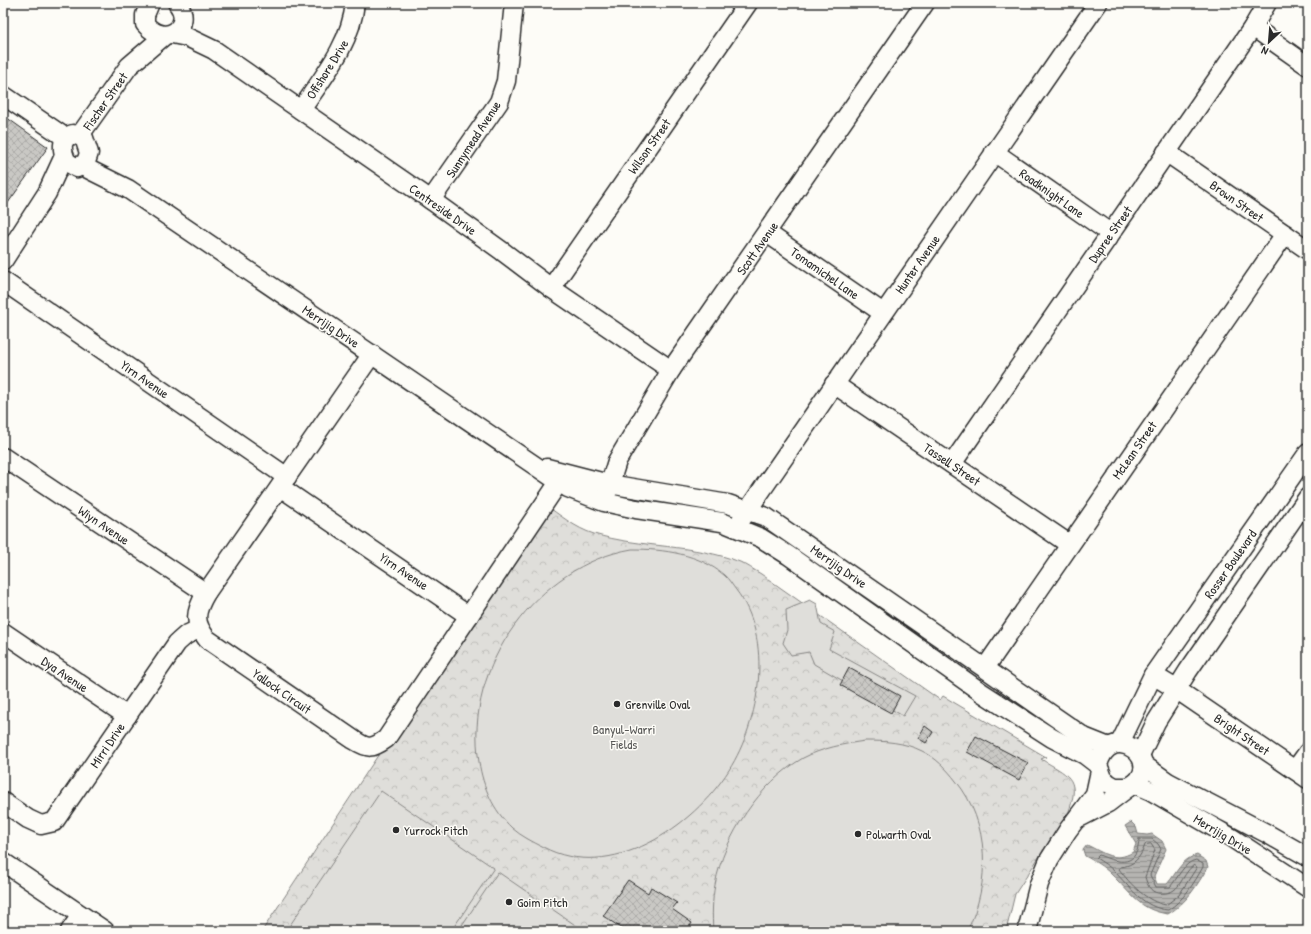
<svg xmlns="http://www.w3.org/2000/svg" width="1311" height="934" font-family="'Patrick Hand',sans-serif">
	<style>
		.forest { fill: url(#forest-crowns); stroke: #858482 }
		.pitch { fill: #dfdeda; stroke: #858482 }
		.water { fill: url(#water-rules); stroke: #7e7d7b }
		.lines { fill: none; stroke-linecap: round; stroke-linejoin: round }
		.shore { stroke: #626261; stroke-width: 1 }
		.building { fill: url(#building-cross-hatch); stroke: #2b2b2b }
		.minor-casing { stroke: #2b2b2b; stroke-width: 21 }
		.minor { stroke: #fdfcf7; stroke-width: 18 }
		.poi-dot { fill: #2b2b2b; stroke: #fdfcf7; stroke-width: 1.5 }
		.labels { text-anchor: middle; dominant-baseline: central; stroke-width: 3; stroke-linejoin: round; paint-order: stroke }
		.street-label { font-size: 13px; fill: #2b2b2b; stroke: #fdfcf7 }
		.poi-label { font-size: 13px; fill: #2b2b2b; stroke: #fdfcf7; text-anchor: start }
		.park-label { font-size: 13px; fill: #585857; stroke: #fdfcf7 }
	</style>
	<defs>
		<pattern id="forest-crowns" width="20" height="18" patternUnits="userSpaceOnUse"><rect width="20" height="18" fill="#dfdeda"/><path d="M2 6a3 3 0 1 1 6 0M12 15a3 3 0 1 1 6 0" fill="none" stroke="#c0bfbb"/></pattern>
		<pattern id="water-rules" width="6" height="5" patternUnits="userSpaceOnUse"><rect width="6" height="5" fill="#b5b4b1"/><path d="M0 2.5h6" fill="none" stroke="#939390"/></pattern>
		<pattern id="building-cross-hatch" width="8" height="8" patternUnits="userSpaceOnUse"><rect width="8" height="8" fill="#c9c8c4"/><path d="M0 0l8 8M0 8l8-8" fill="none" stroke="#adaca9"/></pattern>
	</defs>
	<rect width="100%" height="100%" fill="#fdfcf7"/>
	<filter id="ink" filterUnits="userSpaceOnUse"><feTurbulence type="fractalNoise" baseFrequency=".025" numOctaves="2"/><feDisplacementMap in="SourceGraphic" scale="8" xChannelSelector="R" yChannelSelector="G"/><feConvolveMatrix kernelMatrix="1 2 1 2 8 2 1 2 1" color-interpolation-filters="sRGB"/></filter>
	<g filter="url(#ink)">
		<path class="forest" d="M 544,504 C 560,515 575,528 594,534 C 641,548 694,544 740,562 C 747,565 754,570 761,574 L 940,700 L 943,696 L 1046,757 L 1041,759 C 1067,775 1081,777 1069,811 L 1015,894 L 1006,931 L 262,931 Z"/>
		<g class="pitch">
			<path d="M 632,549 C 664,549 699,554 724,575 C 729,579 732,585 736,590 C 774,639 760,721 729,770 C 693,827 611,883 543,847 C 533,842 521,836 512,828 C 493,810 483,787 479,762 C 463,667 538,565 632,549 Z"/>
			<polygon points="810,600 817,604 821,624 835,632 829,649 915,696 903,716 814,664 809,652 791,655 783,643 787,630 786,610"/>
			<path d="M 865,741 C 885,741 904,742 922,751 C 935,757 947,769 956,781 C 990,823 991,883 967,931 L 713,931 C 712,916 712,900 715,885 C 724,836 760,783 803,758 C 822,748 844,744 865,741 Z"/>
			<polygon points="381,791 494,868 451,931 286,931"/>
			<polygon points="498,872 584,931 458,931"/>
		</g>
		<path class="water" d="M 1131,822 L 1136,827 L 1138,834 L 1147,835 L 1152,834 L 1162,841 L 1166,849 L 1154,876 L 1157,884 L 1167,884 C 1177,873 1181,859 1197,855 L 1206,861 L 1208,867 C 1197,885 1187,903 1168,914 C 1139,910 1131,893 1111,874 C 1103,866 1094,861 1085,856 L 1083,850 L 1087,845 C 1104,853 1115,863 1133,852 L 1136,844 L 1125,826 Z"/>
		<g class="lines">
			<g class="shore">
				<path d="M 1139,839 L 1152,839 L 1158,844 L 1161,849 L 1150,875 L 1156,887 L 1170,887 C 1178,878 1184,862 1196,860 L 1203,864 L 1203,867 C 1194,883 1184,900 1168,910 C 1143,908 1130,887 1114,871 C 1109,866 1102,862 1096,858 L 1099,855 C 1120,864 1138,867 1139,839 Z"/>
				<path d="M 1151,844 L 1155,850 L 1145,877 C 1147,884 1150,892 1158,893 C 1182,896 1179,876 1194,865 L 1197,867 L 1179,895 L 1166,905 C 1147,902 1130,884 1119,869 L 1120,867 C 1134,866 1141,857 1145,845 Z"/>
			</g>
		</g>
		<g class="building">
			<polygon points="3,115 48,147 3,210"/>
			<polygon points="849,668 900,696 891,713 840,685"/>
			<polygon points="925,726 933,732 926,743 918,738"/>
			<polygon points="976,736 1028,763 1019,780 967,752"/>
			<polygon points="628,880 648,893 651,887 677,903 672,909 692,923 687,931 626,931 603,916"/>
		</g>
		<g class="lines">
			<g class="minor-casing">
				<g id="minor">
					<path d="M 150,3 L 145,15 L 145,24 C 166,49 195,25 177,3"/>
					<polyline points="1253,27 1308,66"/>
					<polyline points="172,34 187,37 214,50 431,200 502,251 551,288 671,370"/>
					<polyline points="3,95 66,138"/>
					<path d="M 301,110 C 323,77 351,44 355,3"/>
					<path d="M 73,134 L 84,138 L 89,153 L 86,162 L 77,168 L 67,162 C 62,152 59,138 73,134 Z"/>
					<polyline points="80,135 129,66 164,36"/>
					<polyline points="994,152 1110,233"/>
					<polyline points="1166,152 1308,250"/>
					<path d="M 82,166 L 128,189 L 568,488 L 604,502 L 636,509 L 722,522 L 761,538 L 788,555 L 981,692 L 1052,738 L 1085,755 L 1098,765 L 1103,778 L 1108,783 L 1115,787 L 1129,787 C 1170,765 1112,716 1098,765"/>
					<polyline points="431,200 499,102 506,81 514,3"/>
					<polyline points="767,233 883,313"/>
					<polyline points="3,261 47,193 64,156"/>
					<polyline points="3,281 287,477"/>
					<polyline points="551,288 748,3"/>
					<path d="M 372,354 L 206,593 C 195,612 193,622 207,639 L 354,740 C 368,749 372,749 386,739 L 559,482"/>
					<polyline points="834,384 1069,544"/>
					<polyline points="3,457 206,593"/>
					<polyline points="952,464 1253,27 1267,3"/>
					<polyline points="547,468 609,484 728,504 766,517 1084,737 1109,747"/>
					<polyline points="280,487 469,616"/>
					<polyline points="606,496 617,461 671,370 925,3"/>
					<polyline points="741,520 1098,3"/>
					<polyline points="3,632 127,716"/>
					<polyline points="985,668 1285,234"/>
					<polyline points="1153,675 1176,689 1308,779"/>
					<polyline points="1120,743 1153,675 1308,453"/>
					<polyline points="1140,755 1156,722 1188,671 1308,497"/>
					<polyline points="1144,765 1168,782 1266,833 1308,857"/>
					<polyline points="1295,770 1308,752"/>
					<polyline points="1135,784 1151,791 1232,838 1308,888"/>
					<polyline points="3,802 28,819 41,825 54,822 177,643 186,635 199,629"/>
					<polyline points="1081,817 1108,803 1129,787"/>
					<polyline points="3,862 105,931"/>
					<polyline points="70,931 81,915"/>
					<polyline points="1027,931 1039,884 1049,860 1068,830 1095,794 1100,771"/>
				</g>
			</g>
			<use href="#minor" class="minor"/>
		</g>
	</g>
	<g class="poi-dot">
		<circle cx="617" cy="704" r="4"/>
		<circle cx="396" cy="830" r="4"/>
		<circle cx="858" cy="834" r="4"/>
		<circle cx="509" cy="902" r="4"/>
	</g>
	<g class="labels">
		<g class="street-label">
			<text transform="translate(327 69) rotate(-58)">Offshore Drive</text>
			<text transform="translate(105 101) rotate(-55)">Fischer Street</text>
			<text transform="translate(473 139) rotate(-57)">Sunnymead Avenue</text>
			<text transform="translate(649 146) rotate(-55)">Wilson Street</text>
			<text transform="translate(1052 193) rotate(35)">Roadknight Lane</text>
			<text transform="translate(1237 201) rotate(35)">Brown Street</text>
			<text transform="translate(443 209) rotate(35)">Centreside Drive</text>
			<text transform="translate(1110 234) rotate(-55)">Dupree Street</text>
			<text transform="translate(757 248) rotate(-55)">Scott Avenue</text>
			<text transform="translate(917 264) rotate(-55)">Hunter Avenue</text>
			<text transform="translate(825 273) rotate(35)">Tomamichel Lane</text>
			<text transform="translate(331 326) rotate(34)">Merrijig Drive</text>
			<text transform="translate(145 379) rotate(35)">Yirn Avenue</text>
			<text transform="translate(1134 450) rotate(-55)">McLean Street</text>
			<text transform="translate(952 464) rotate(34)">Tassell Street</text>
			<text transform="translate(104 525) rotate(34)">Wiyn Avenue</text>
			<text transform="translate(1230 564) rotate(-55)">Rosser Boulevard</text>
			<text transform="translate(839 566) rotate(35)">Merrijig Drive</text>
			<text transform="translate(404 571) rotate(34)">Yirn Avenue</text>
			<text transform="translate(65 674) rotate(34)">Dya Avenue</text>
			<text transform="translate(282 691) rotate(35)">Yallock Circuit</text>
			<text transform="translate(1242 734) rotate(34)">Bright Street</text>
			<text transform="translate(107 745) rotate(-56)">Mirri Drive</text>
			<text transform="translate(1223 834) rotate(31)">Merrijig Drive</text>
		</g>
		<g class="poi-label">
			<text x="625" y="704">Grenville Oval</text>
			<text x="404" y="830">Yurrock Pitch</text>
			<text x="866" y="834">Polwarth Oval</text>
			<text x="517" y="902">Goim Pitch</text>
		</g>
		<g class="park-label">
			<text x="624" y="729">Banyul-Warri<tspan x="624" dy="15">Fields</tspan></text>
		</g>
	</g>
	<rect width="1311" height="934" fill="none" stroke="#fdfcf7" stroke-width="16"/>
	<rect x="8" y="8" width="1295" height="918" fill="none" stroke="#2b2b2b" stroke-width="1.5" filter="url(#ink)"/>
	<g transform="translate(1269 42) rotate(206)" stroke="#fdfcf7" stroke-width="3" paint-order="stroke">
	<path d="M0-3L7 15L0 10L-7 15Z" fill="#2b2b2b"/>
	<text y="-6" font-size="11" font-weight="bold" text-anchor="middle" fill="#2b2b2b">N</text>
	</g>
</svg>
